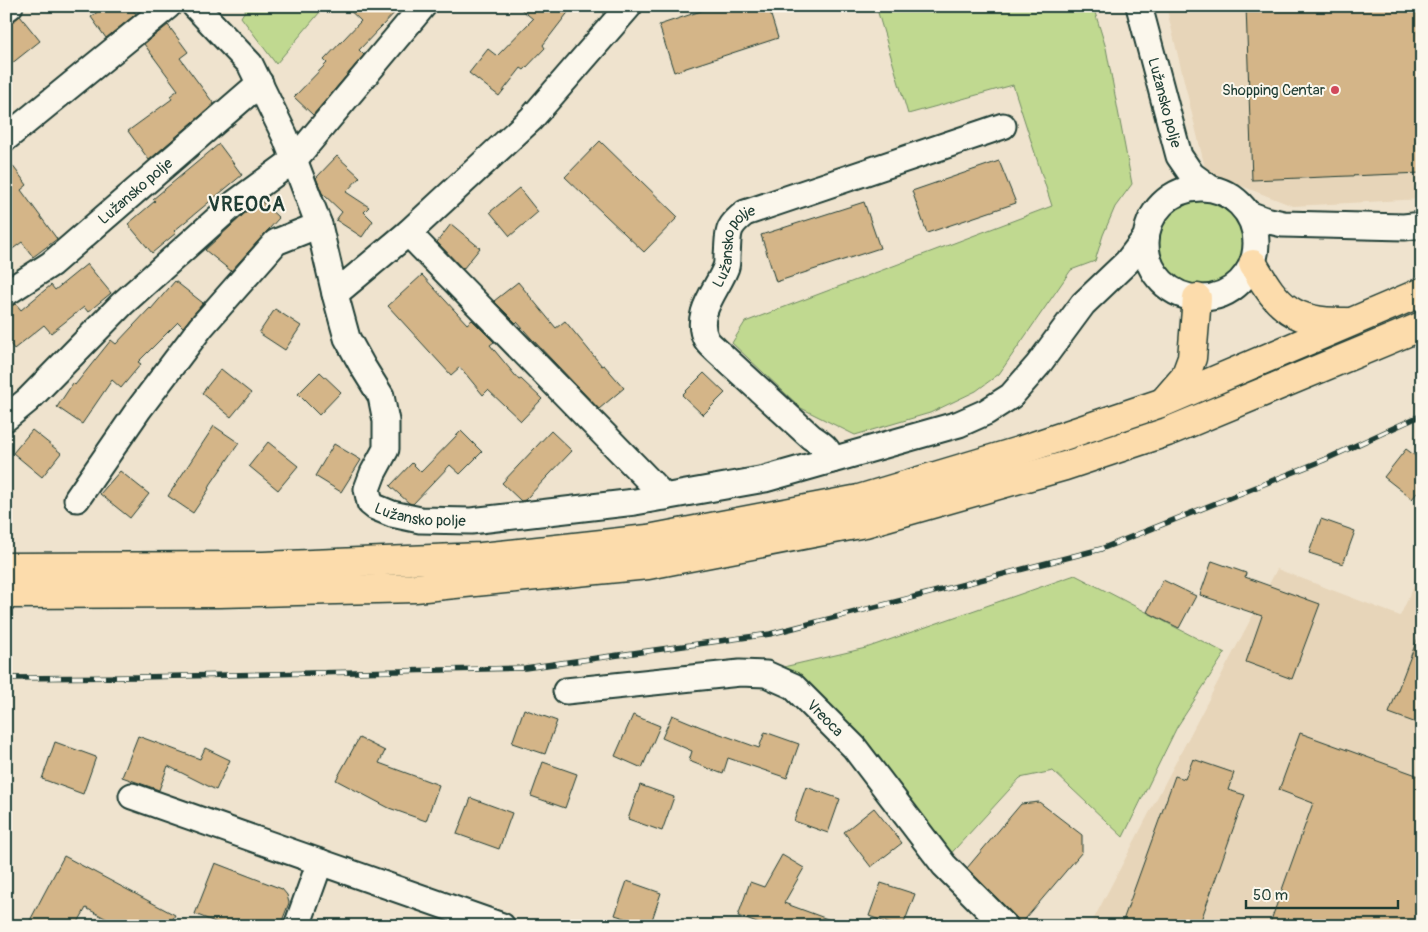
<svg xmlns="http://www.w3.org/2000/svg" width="1428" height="932" font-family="Pangolin,sans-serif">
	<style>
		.built { fill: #e7d5b9 }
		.green { fill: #c0d990; stroke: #708b62 }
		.building { fill: #d4b588; stroke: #1f3d34 }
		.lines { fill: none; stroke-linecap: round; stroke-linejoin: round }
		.minor-casing { stroke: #1f3d34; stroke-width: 29 }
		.highway-casing { stroke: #1f3d34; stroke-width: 31 }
		.minor { stroke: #fbf7ec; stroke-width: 25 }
		.highway { stroke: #fcdcac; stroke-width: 28 }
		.rail-casing { stroke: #1f3d34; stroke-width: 5.5 }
		.rail { stroke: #fbf7ec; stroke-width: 4; stroke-dasharray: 11; stroke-linecap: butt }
		.poi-dot { fill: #d1495b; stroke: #fbf7ec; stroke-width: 2 }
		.labels { text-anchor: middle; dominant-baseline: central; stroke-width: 4; stroke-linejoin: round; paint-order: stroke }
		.poi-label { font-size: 15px; fill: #1f3d34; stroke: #fbf7ec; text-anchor: end }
		.street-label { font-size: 15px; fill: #1f3d34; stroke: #fbf7ec }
		.district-label { font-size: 20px; font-weight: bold; letter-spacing: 1px; fill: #1f3d34; stroke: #fbf7ec }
	</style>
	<rect width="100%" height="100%" fill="#efe3ce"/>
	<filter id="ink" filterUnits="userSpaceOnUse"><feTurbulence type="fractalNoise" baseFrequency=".02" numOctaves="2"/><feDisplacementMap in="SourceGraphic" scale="10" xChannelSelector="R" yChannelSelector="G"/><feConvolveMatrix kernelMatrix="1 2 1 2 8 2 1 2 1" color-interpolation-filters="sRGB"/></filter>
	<g filter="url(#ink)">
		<g class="built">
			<polygon points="1166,6 1422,6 1422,199 1293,206 1206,172"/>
			<polygon points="1277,569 1400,616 1422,569 1422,926 1090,926"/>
		</g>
		<g class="green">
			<polygon points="248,6 325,6 276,64 241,17"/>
			<polygon points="876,6 1093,6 1106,48 1132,184 1115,207 1103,235 1095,261 1071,270 999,374 976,391 930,413 855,435 801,408 732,343 745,322 1052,206 1013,85 908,114"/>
			<circle cx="1200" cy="241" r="46"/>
			<polygon points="1075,575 1225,653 1177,727 1123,837 1053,771 1020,778 945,860 766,671 866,648"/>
		</g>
		<g class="building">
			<polygon points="105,6 130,6 136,14 106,38 91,17"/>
			<polygon points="345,6 401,6 359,50 364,55 313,115 294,97 327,63 324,60 361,21"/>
			<polygon points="517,6 573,6 543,45 545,48 524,70 521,68 499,96 469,73 488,49 497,56 533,19"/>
			<polygon points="716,6 768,6 778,38 674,72 659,25"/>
			<polygon points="1246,6 1422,6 1422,173 1252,180"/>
			<polygon points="20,16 40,41 6,68 6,23 14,21"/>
			<polygon points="168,25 188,52 180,58 214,104 149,160 128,131 172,99 170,96 178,90 144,44"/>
			<polygon points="600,141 678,217 644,252 565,177"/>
			<polygon points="219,144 242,175 174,231 176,233 152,253 128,224 155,201 153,199"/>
			<polygon points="337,156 360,177 346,192 369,207 364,212 373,221 362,237 336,220 342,212 322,193 316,178"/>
			<polygon points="6,157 27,185 21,190 57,239 33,257 22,242 6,254"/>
			<polygon points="999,161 1016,203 927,233 912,191"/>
			<polygon points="519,188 538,212 510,236 490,212"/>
			<polygon points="261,201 279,218 231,271 205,250 244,214"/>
			<polygon points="864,202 880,248 776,282 761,235"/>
			<polygon points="451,224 480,248 463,269 437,242"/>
			<polygon points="87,264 111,293 88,312 84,307 51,333 44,325 14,349 6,339 6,307 16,304 21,310 51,285 55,290"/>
			<polygon points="422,275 467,324 472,320 494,342 490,345 519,380 521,379 542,399 521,421 488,390 483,395 460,367 451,375 388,306"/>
			<polygon points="175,281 203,303 183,327 178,322 138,362 141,364 121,388 112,380 82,424 57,407 73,383 75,385 111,340 116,344 150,308 151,309"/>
			<polygon points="518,282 556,328 565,321 602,366 604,365 624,388 599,409 531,338 517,322 516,323 494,301"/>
			<polygon points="275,309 301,326 285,350 259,333"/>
			<polygon points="221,369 251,393 231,417 202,393"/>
			<polygon points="320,372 341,392 319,415 298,394"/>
			<polygon points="704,373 725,393 703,415 682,395"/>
			<polygon points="214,426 239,443 208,488 209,489 193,513 168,496"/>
			<polygon points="32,430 61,453 42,477 13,453"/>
			<polygon points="461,431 482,452 460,474 450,465 413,504 409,503 390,486 412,463 421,472"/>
			<polygon points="551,431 572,451 525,500 521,501 502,483"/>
			<polygon points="268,442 298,466 278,490 249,466"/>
			<polygon points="334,444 361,460 341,492 315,476"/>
			<polygon points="1406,449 1422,461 1422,487 1412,499 1384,477"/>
			<polygon points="120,471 149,494 130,518 100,494"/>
			<polygon points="1321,519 1355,531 1343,564 1309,553"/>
			<polygon points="1212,561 1246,573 1245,577 1320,604 1292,679 1246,662 1262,616 1200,595"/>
			<polygon points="1163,580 1196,596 1179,628 1147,612"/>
			<polygon points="1420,632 1422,632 1422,725 1389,713"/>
			<polygon points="524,709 557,721 545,754 512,743"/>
			<polygon points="633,715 660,726 642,768 615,756"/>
			<polygon points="672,715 701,727 759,748 765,732 799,744 787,778 728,758 723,774 689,761 692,751 662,738"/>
			<polygon points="1300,733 1422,777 1422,926 1269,926 1313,803 1279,790"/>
			<polygon points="138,736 200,759 205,748 230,760 216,790 168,766 159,790 122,777"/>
			<polygon points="359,738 385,751 379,763 439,785 426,821 389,808 336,780"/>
			<polygon points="55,742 96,757 83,794 42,779"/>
			<polygon points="1193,759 1234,773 1228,790 1245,795 1199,926 1121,926 1175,776 1185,779"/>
			<polygon points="543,762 577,774 565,808 531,796"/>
			<polygon points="640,785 674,797 662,831 628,819"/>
			<polygon points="806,787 840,799 828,833 794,821"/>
			<polygon points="471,798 512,813 499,849 457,834"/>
			<polygon points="1039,802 1082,835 1082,852 1021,924 1015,916 967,868 1021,804"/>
			<polygon points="874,808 902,843 871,867 844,832"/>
			<polygon points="782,855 804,868 784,903 841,924 841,926 765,926 738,916 750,882 764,887"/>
			<polygon points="64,856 175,915 169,926 120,926 86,908 76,926 27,926"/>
			<polygon points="215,863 282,889 287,895 289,903 280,926 225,926 195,914"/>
			<polygon points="627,881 661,893 650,926 615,915"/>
			<polygon points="881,883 915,894 903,926 896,926 869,916"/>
		</g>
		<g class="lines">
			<g class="minor-casing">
				<g id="minor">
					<path id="s1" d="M 195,6 L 250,64 L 285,136 L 319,225 L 335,294 L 347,338 L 363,367 L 381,396 L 386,421 L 386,449 L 373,473 L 367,489 L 370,503 L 375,507 L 392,514 L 420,520 L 471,521 L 635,502 L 765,479 L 959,424 L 986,412 L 1011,396 L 1038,365 L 1083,304 L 1127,262 L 1146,237"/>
					<path id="s2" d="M 1139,6 L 1179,156 L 1192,175 L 1210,188"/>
					<polyline points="6,9 10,6"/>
					<polyline points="6,138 168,6"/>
					<circle cx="1201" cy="243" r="55"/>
					<polyline points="1249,214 1265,220 1283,224 1404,227 1422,225"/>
					<polyline points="408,233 665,497"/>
					<path id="s3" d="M 6,293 L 51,264 L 260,83"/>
					<polyline points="335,294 408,233 531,119 629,6"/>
					<polyline points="6,418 28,400 122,304 235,203 295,159 423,6"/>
					<path id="s4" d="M 832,460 C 828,448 822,444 811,437 L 716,350 C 713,347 708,343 706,339 C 693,314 718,289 726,267 C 727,264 727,260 727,256 C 729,233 725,228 745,213 L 1003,126"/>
					<polyline points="77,499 139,409 201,327 276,242 319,225"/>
					<path id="s5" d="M 566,691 L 740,673 L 766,674 L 793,686 L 854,747 L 944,865 L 1005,926"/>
					<polyline points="132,796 502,926"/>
					<polyline points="297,926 320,862"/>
				</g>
			</g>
			<g class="highway-casing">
				<g id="highway">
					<path d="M 1253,264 C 1278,308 1293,323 1346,322"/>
					<polyline points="1165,400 1185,377 1192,358 1197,298"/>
					<polyline points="6,567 263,566 481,557 648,539 859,499 1019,451 1164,402 1422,292"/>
					<polyline points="6,594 219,593 415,588 648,565 865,523 1065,466 1167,432 1422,326"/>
				</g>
			</g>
			<use href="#minor" class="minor"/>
			<use href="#highway" class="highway"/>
			<g class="rail-casing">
				<polyline id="rail" points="6,678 140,677 525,668 770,634 1101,549 1324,460 1422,415"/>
			</g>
			<use href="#rail" class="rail"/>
		</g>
	</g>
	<circle class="poi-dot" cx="1335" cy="90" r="5"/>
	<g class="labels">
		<g class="poi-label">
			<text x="1325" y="90">Shopping Centar</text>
		</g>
		<g class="street-label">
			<text stroke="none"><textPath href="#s2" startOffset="100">Lužansko polje</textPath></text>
			<text stroke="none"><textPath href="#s3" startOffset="165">Lužansko polje</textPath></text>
			<text stroke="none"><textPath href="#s4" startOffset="278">Lužansko polje</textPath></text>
			<text stroke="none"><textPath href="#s1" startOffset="604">Lužansko polje</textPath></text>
			<text stroke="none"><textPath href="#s5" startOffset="276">Vreoca</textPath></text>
		</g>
		<g class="district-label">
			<text x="247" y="204">VREOCA</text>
		</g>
	</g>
	<rect width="1428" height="932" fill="none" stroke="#fbf7ec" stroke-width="25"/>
	<rect x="12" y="12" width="1403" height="907" fill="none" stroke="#1f3d34" stroke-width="2" filter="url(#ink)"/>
	<path d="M1246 900v8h152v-8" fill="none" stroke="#1f3d34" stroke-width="2.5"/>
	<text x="1253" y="900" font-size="15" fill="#1f3d34" stroke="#fbf7ec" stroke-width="4" paint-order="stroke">50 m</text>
</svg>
